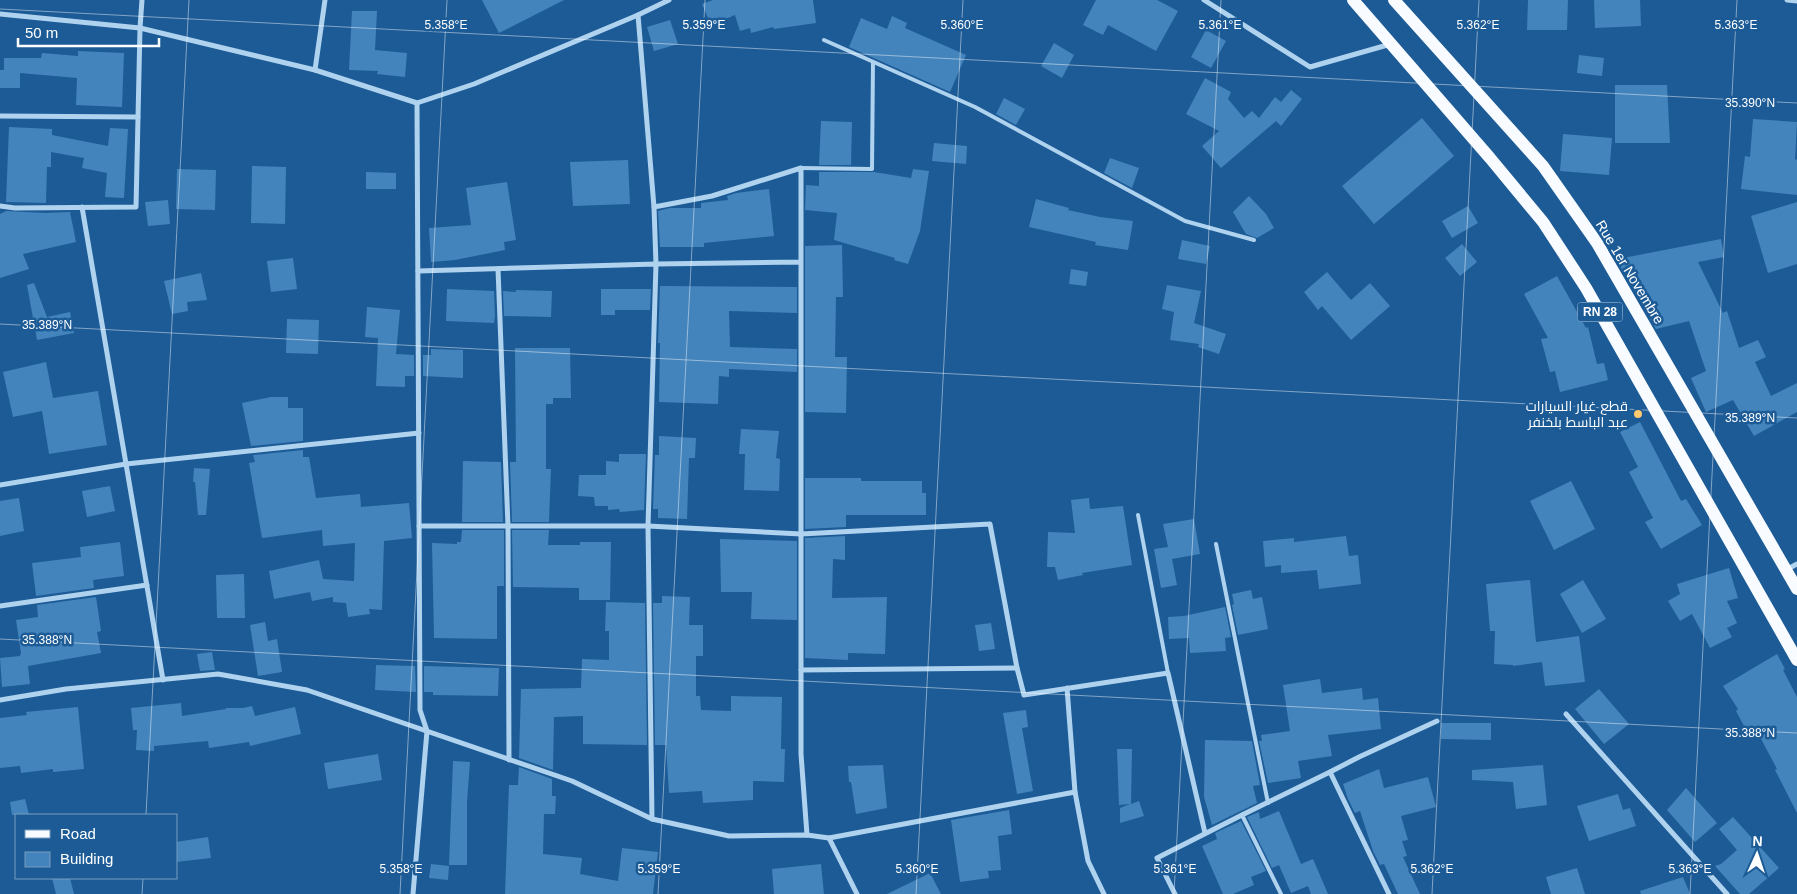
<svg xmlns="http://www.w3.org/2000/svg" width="1797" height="894" font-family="Arial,Cairo,sans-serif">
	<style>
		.building { fill: #4484bc }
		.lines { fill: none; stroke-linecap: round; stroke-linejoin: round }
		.service { stroke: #afd2ef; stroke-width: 4 }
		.minor { stroke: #afd2ef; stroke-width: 5 }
		.primary { stroke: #f8fbff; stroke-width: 12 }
		.ticks { fill: none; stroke: #fff; stroke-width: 1; stroke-opacity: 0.45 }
		.poi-dot { fill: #ffc96e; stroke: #1c5b96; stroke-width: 2 }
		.labels { text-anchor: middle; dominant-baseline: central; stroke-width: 5; stroke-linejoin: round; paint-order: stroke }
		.shield { fill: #1c5b96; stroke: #bbcee0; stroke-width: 1 }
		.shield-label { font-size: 12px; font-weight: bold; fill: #fff }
		.street-label { font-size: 14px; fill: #fff; stroke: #1c5b96 }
		.poi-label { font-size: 14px; fill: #fff; stroke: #1c5b96; text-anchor: end }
		.ticks-label { font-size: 12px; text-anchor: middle; fill: #fff; stroke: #1c5b96; stroke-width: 5; stroke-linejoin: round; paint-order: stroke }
	</style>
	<rect width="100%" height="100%" fill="#1c5b96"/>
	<g class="building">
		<polygon points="482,0 564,0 499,33"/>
		<polygon points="713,0 813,0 816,23 774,29 773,27 751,33 750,28 740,31 735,15 711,25 702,4"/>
		<polygon points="1096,0 1157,0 1178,11 1156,51 1108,25 1103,35 1083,25"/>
		<polygon points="1528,0 1568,0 1567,30 1527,30"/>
		<polygon points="1594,0 1640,0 1641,26 1595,28"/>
		<polygon points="352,11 377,11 375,50 407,53 405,77 377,74 378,71 349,70"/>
		<polygon points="892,16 907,23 905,28 966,55 950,92 849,47 861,18 887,29"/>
		<polygon points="670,20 678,44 654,51 647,27"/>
		<polygon points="1206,30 1226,41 1211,68 1191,57"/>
		<polygon points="1054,43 1074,55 1062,78 1041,66"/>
		<polygon points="78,51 124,53 122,107 76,105 77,78 20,73 20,88 0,88 0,70 4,70 4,58 41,58 42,53 78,56"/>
		<polygon points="1579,55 1604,58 1602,76 1577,73"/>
		<polygon points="1205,78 1231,92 1228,99 1244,118 1252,111 1259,118 1275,97 1281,102 1291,90 1302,99 1281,126 1276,121 1221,168 1202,146 1219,131 1186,114"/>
		<polygon points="1615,85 1667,85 1670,143 1615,143"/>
		<polygon points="1004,98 1025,109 1016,125 996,114"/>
		<polygon points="1422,118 1454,156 1374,224 1342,186"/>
		<polygon points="1753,119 1797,122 1795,160 1797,159 1797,195 1741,189 1745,156 1750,157"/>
		<polygon points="821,121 852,122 851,165 819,165"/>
		<polygon points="9,127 52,129 52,135 108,146 110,128 128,129 124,198 105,197 107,173 82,168 84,158 51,152 51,167 47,167 46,203 6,202"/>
		<polygon points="1563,134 1612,138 1609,175 1560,171"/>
		<polygon points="934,143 967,146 966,164 932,161"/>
		<polygon points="1110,158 1139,168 1132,188 1104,173"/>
		<polygon points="628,160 630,204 573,206 570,162"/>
		<polygon points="252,166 286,167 285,224 251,223"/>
		<polygon points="177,169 216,170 215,210 176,209"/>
		<polygon points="913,169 929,171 920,231 908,264 894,260 895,258 834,240 837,213 805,210 806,185 819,186 819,172 874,172 911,178"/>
		<polygon points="366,172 396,173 396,189 366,189"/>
		<polygon points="507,182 516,240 504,242 505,250 455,260 431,262 429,228 471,225 466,188"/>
		<polygon points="769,189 774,236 704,243 704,247 660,247 658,211 670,208 701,208 701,203 728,200 727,196 736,193"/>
		<polygon points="1249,196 1266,214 1274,228 1257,238 1246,234 1233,212"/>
		<polygon points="1036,199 1069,208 1068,210 1100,217 1133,221 1128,250 1095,245 1096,242 1029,227"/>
		<polygon points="168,200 170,224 148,226 145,202"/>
		<polygon points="1797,202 1797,264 1768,273 1751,216"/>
		<polygon points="1468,206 1478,223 1452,238 1442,221"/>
		<polygon points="6,211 45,213 70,212 76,242 23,254 29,269 0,278 0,214"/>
		<polygon points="1721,239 1724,257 1698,262 1723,313 1727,311 1739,348 1758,340 1766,357 1755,362 1771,396 1797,383 1797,412 1754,436 1733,400 1706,412 1691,378 1706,371 1689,321 1656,329 1646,311 1637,274 1626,276 1620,266 1618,259"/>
		<polygon points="1182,240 1210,246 1206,264 1178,259"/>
		<polygon points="1462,244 1477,262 1460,276 1445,258"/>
		<polygon points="842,245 843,297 836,297 835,357 847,357 846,413 805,412 805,246"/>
		<polygon points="293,258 297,289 271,292 267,261"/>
		<polygon points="1071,269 1088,272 1086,286 1069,284"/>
		<polygon points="1327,272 1351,300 1370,283 1390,306 1351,340 1322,306 1318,310 1304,292"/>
		<polygon points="201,273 207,300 187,302 188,311 172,314 164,281"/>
		<polygon points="1557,276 1586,328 1588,327 1597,364 1604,363 1608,380 1560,392 1555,371 1550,372 1541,339 1548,338 1524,294"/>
		<polygon points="34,283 47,317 70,312 74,333 37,340 27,285"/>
		<polygon points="1167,285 1201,291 1194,323 1226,334 1219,354 1198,347 1199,344 1170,340 1174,312 1162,309"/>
		<polygon points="660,286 797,287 797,313 729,311 730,347 797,349 797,372 729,369 729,377 719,376 718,404 659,402 660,343 658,343"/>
		<polygon points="447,289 494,291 495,316 494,323 446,321"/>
		<polygon points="601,289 651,289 650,310 615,310 615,315 601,315"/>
		<polygon points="516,290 552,291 551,317 504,316 503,291 516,292"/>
		<polygon points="367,307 400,310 396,354 414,355 414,376 405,376 405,387 376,386 378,338 365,337"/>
		<polygon points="287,319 319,320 318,354 286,353"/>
		<polygon points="515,348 570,348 571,398 553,398 553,404 546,404 546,469 551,469 549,522 512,522 510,462 516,462"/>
		<polygon points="431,349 463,350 463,378 423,376 423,355 431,355"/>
		<polygon points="46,362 53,398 98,391 107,445 49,454 42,411 13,417 3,372"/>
		<polygon points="271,397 288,397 288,408 303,408 303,441 251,446 242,403"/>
		<polygon points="1640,422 1681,501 1686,499 1702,525 1661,549 1645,522 1653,518 1629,472 1638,467 1620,432"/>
		<polygon points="741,429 779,431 776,458 780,459 779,491 744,490 745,454 739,454"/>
		<polygon points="659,436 696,438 695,458 689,458 687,519 658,518 658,509 653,509 655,455 659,455"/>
		<polygon points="303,450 303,457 309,457 316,498 360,494 361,507 409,503 412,538 384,541 382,610 369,609 370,614 348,617 346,603 333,602 333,597 312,601 310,592 274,599 269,571 319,560 323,579 354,581 355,543 323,546 322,530 262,538 249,463 255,462 253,455"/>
		<polygon points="619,454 646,454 644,510 620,512 619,509 608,510 608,506 595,506 594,497 578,496 579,475 606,475 606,461 619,462"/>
		<polygon points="463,461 501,462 503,522 462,522"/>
		<polygon points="194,468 210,469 206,515 198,515 195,482 193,482"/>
		<polygon points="805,478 861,478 861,481 922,481 922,493 926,493 926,515 846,515 846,527 805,529"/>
		<polygon points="1571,481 1595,529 1554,550 1530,501"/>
		<polygon points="110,486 115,511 87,517 82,491"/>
		<polygon points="19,498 24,531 0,536 0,501"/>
		<polygon points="1089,498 1090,509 1123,506 1132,565 1082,573 1083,575 1058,580 1055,567 1047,567 1048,532 1075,533 1071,500"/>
		<polygon points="1194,519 1200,554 1172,559 1177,585 1161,588 1154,549 1168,547 1163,524"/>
		<polygon points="462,530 504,530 504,586 497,586 497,639 434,638 432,543 457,544 457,542 461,542"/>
		<polygon points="512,530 549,530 548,545 580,545 580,542 611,542 610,600 579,600 579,588 513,587"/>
		<polygon points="845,536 845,560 833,559 832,598 887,597 885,654 848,653 848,660 805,658 805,538"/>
		<polygon points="1346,536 1349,556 1358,555 1361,584 1319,589 1317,570 1281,573 1281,565 1265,567 1263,541 1294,538 1294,542"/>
		<polygon points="720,539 797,541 797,620 751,619 752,592 721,592"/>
		<polygon points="120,542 124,576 93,580 94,588 36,596 32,563 81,557 80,547"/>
		<polygon points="1729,568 1738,598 1727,601 1737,623 1727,628 1732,637 1710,648 1692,614 1680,621 1668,601 1680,594 1677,584"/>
		<polygon points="244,574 245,618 217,618 216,575"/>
		<polygon points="1530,580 1536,642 1579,636 1585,682 1545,686 1542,662 1513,666 1513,665 1494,664 1495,631 1490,631 1486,584"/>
		<polygon points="1583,580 1606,619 1582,633 1560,594"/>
		<polygon points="1251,590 1253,599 1262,597 1268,629 1238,635 1232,605 1234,604 1232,594"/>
		<polygon points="662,596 690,597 689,625 703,625 703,656 696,656 696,696 700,696 701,710 731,711 731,696 782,697 781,749 785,749 784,782 753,781 753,800 703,803 702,791 669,793 666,745 655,745 653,603 662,603"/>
		<polygon points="96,597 101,631 97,632 101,653 28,666 30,684 2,687 0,658 20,656 21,653 16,620 38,617 37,605"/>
		<polygon points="606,602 645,603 647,745 583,744 583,716 554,717 553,770 519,758 521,689 581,688 582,659 609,660 609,631 605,631"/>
		<polygon points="1225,607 1231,637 1225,638 1226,651 1190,653 1189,638 1169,639 1168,617 1184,616"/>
		<polygon points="265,622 268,641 277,639 282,672 258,676 250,625"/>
		<polygon points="991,623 995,649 979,651 975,625"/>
		<polygon points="212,652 215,670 200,671 197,654"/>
		<polygon points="1777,654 1785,669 1783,670 1797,697 1797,813 1775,770 1777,769 1759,735 1751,739 1736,711 1738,709 1723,686"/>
		<polygon points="376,665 415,666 416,692 375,690"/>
		<polygon points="424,666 499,668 498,696 433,695 433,692 424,692"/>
		<polygon points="1320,679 1322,693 1362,688 1363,700 1378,698 1381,729 1328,735 1332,756 1298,761 1301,778 1268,783 1259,741 1262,741 1261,735 1290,731 1283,685"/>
		<polygon points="1599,689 1629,724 1604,744 1575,709"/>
		<polygon points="181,703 182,716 226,709 226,708 243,708 252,706 255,716 295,707 301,734 250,746 249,742 209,748 208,741 154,746 154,751 136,750 137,730 133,730 131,708"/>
		<polygon points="78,707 84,769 53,772 53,769 21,773 20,766 0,768 0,718 27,715 26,712"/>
		<polygon points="1026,710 1028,727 1022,728 1033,791 1017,794 1003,713"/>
		<polygon points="1441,723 1491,723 1491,740 1441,739"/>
		<polygon points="1205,740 1252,741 1260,785 1253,786 1257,803 1212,825 1204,797"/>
		<polygon points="1117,749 1132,749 1131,804 1139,801 1144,816 1120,823 1120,808 1130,804 1119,805"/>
		<polygon points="378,754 382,780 328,789 324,763"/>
		<polygon points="453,761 470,762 467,802 467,865 449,865"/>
		<polygon points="883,765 887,808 856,814 851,782 849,782 848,766"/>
		<polygon points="1543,765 1547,805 1516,809 1513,782 1472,780 1472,770"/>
		<polygon points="519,767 552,779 552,796 556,796 555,814 544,814 543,854 582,858 580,874 618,881 622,848 658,852 653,894 505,894 509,785 518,785"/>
		<polygon points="1379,769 1384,788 1428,777 1436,807 1401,816 1408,840 1402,841 1407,856 1403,857 1420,894 1398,894 1384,864 1380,865 1373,851 1360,811 1355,813 1348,799 1343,784"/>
		<polygon points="1686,788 1717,823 1695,842 1667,810"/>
		<polygon points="1618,794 1623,810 1630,808 1636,826 1589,841 1577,806"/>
		<polygon points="25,799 29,815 12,815 10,802"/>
		<polygon points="1009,810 1012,834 998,836 1001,870 988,871 989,878 960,882 951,820"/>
		<polygon points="1279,811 1301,864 1313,859 1328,894 1311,894 1308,886 1291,893 1279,865 1272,868 1247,817 1259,812 1260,819"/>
		<polygon points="1733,817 1779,868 1749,894 1740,894 1715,866 1721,864 1737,850 1719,829"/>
		<polygon points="1241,821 1266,871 1251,877 1254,885 1233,894 1223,894 1202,846 1217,839 1215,833"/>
		<polygon points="208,837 211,858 176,862 176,842"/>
		<polygon points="431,864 449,866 448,880 429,878"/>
		<polygon points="821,864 824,894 774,894 772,869"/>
		<polygon points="1577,868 1585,894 1551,894 1546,877"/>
		<polygon points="930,873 941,894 887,894"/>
		<polygon points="1683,877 1690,894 1641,894 1640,891"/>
		<polygon points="52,878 70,878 74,894 56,894"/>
	</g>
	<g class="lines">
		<g class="service">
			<polyline points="824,40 975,107 1185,221 1254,240"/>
			<polyline points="801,168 872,169 873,62"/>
			<polyline points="1138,515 1168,673"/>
			<polyline points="1216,544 1268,803"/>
			<polyline points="1242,815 1281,894"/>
		</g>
		<g class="minor">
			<polyline points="1204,0 1310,67 1391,44"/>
			<polyline points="1787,0 1797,1"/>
			<polyline points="0,14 140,28 315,70 417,103 474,84 638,15 669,0"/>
			<polyline points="638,15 654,207"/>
			<polyline points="315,70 325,0"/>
			<polyline points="0,116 138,117"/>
			<polyline points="0,206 15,208 136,207 140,28 142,0"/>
			<polyline points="82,207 163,680"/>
			<polyline points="800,262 656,264 654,207 712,196 801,168 801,754 807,835"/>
			<polyline points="498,269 508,526 509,760"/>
			<polyline points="418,271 656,264 648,526 652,819"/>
			<polyline points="0,485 126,464 419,433"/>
			<polyline points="419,526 648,526 801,534 990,524 1017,668 1024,695 1168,673 1205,833"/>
			<polyline points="1786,570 1797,564"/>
			<polyline points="0,606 147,585"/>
			<polyline points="801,670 1017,668"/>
			<polyline points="1067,688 1075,792 1088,861 1104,894"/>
			<polyline points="0,700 66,689 218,674 307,690 572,781 652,819 729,836 807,835 829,838 1075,792"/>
			<polyline points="1566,714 1727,894"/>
			<polyline points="1330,772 1389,894"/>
			<polyline points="829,838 857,894"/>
			<polyline points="413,894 427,731 420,710 417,103"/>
			<polyline points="1175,894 1157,858 1242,815 1330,772 1359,757 1437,721"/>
		</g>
		<g class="primary">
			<polyline points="1353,0 1490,158 1543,222 1586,288 1797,660"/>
			<polyline points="1394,0 1543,166 1597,243 1797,589"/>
		</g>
	</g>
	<path class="ticks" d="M 0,9 L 1797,103M 0,324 L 1797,418M 0,639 L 1797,733M 146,815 L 189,0M 142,894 L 143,878M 400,894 L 447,0M 658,894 L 705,0M 916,894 L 963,0M 1174,894 L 1221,0M 1432,894 L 1479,0M 1690,894 L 1737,0"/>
	<circle class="poi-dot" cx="1638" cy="414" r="5"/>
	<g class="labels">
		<rect class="shield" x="1577.5" y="302.5" width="45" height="19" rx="4"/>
		<g class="shield-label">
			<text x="1600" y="312">RN 28</text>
		</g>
		<g class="street-label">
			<text transform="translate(1630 272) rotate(59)">Rue 1er Novembre</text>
		</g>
		<g class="poi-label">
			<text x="1628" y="406">قطع غيار السيارات<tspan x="1628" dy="16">عبد الباسط بلخنفر</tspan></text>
		</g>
	</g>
	<g class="ticks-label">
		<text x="446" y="29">5.358°E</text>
		<text x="704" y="29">5.359°E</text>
		<text x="962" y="29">5.360°E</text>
		<text x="1220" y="29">5.361°E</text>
		<text x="1478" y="29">5.362°E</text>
		<text x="1736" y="29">5.363°E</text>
		<text x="1750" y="107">35.390°N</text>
		<text x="47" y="329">35.389°N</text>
		<text x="1750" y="422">35.389°N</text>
		<text x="47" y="644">35.388°N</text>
		<text x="1750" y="737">35.388°N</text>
		<text x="401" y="873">5.358°E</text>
		<text x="659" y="873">5.359°E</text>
		<text x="917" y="873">5.360°E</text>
		<text x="1175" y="873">5.361°E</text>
		<text x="1432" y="873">5.362°E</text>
		<text x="1690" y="873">5.363°E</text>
	</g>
	<rect x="15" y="814" width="162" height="65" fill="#1c5b96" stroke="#779dc0"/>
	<rect x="25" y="830" width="25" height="8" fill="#f8fbff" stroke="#779dc0"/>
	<text x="60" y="839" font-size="15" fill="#ffffff">Road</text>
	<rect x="25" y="852" width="25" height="15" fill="#4484bc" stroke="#779dc0"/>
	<text x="60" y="864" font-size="15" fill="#ffffff">Building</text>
	<g transform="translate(1757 854) rotate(3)" stroke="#1c5b96" stroke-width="4" paint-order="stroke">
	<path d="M0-4L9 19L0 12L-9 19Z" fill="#ffffff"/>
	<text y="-8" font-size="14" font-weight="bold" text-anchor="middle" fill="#ffffff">N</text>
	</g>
	<path d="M18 38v8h141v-8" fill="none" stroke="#ffffff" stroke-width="2.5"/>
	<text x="25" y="38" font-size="15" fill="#ffffff" stroke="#1c5b96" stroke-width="4" paint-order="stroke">50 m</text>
</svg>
